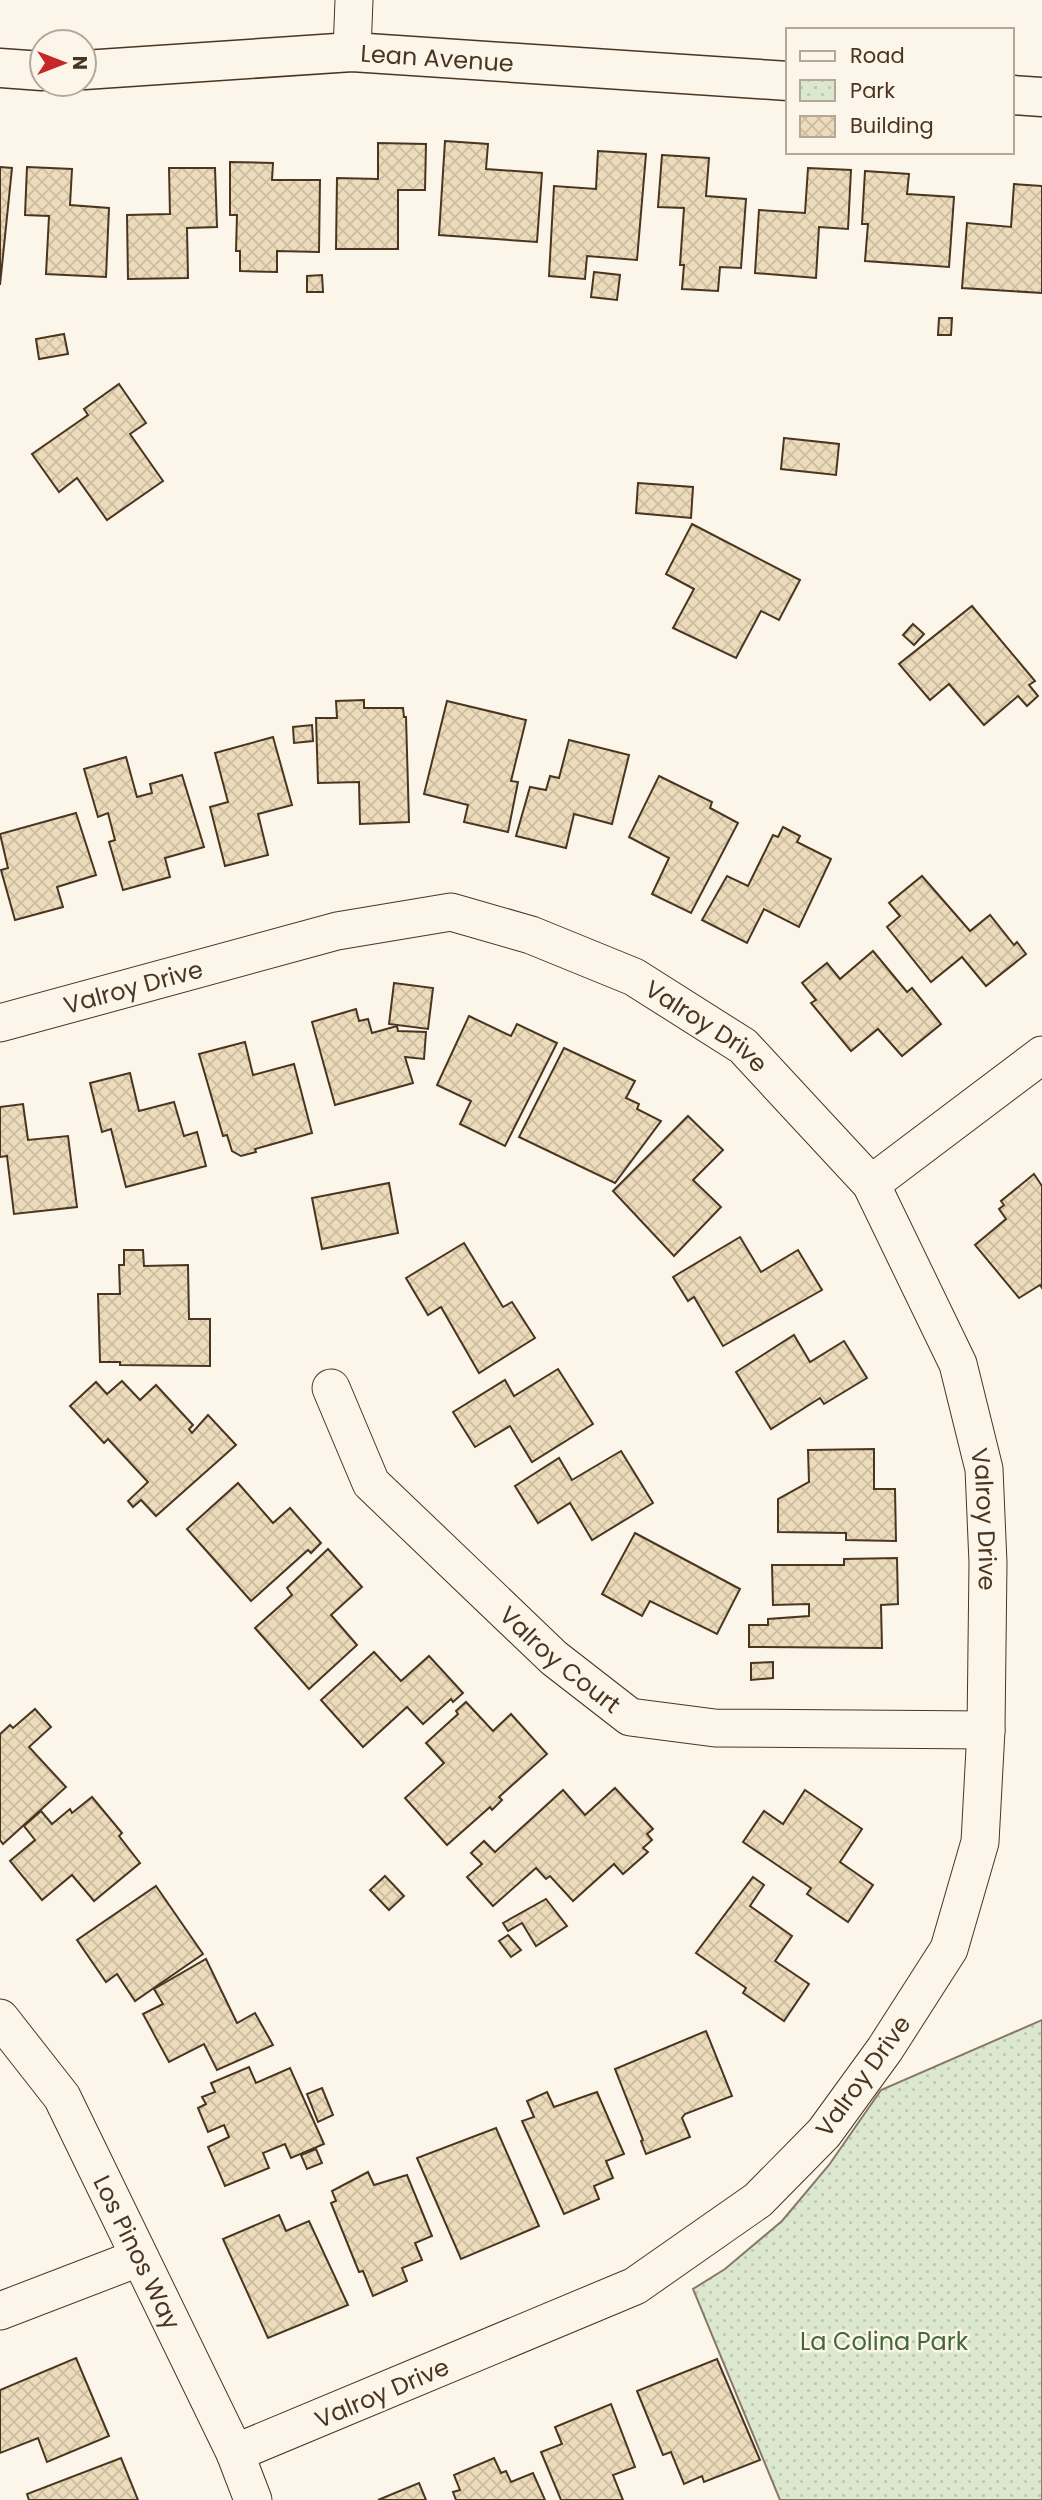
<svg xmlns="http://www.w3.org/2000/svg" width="1042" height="2500" font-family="Poppins,sans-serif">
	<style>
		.park { fill: url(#park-dots); stroke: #887966; stroke-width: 2 }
		.building { fill: url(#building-cross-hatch); stroke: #4a3520; stroke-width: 2 }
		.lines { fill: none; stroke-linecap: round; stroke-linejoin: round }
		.minor-casing { stroke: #4a3520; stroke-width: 39 }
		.tertiary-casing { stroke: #4a3520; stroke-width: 41 }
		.minor { stroke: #fbf6e9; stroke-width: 37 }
		.tertiary { stroke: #fbf6e9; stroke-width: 38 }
		.labels { text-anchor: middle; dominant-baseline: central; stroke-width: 5; stroke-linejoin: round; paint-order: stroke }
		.street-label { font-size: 24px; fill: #4a3520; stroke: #fbf6e9 }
		.park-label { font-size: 24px; fill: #436837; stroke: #fbf6e9 }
	</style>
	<defs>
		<pattern id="park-dots" width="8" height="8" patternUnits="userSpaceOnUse" patternTransform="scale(1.75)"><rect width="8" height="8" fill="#dce7d0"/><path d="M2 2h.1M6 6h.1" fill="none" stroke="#bec7b2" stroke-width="1.8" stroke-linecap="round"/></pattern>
		<pattern id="building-cross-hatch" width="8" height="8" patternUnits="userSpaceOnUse" patternTransform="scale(1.75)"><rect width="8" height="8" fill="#ecdcbc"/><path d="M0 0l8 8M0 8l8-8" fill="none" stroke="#ccbda1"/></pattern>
	</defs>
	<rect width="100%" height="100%" fill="#fbf6e9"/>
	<polygon class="park" points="1042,2020 1042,2500 780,2500 693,2289 725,2269 782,2221 829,2165 881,2090"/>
	<g class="building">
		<polygon points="445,141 488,144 486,169 542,173 537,242 439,235"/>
		<polygon points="378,143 426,144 425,190 398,190 398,249 336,249 337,178 378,179"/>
		<polygon points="598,151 646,154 637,260 587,256 585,279 549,276 554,186 596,189"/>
		<polygon points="662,155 709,158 706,196 746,199 741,268 720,267 718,291 682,289 684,265 680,265 684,208 658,207"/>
		<polygon points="230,162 273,163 272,180 320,180 319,252 277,251 277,272 240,271 240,251 236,251 237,215 230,215"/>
		<polygon points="0,167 12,168 0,285"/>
		<polygon points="27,167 72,169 70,205 109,208 106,277 46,274 49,216 25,215"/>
		<polygon points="169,168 215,168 217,227 187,228 188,278 128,279 127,215 170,214"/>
		<polygon points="808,168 851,170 848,229 819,227 816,278 755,273 759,210 805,213"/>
		<polygon points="865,171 909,174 907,194 954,197 949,267 865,261 868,224 862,224"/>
		<polygon points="1014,184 1042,186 1042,293 962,288 967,223 1011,227"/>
		<polygon points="594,272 620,275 617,300 591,297"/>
		<polygon points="322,275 323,292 307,292 307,276"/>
		<polygon points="939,318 952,318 951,335 938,335"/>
		<polygon points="64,334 68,354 39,359 36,339"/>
		<polygon points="119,384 146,423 130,434 163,481 107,520 77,478 59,492 32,454 88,415 84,409"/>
		<polygon points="784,438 839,444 836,475 781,469"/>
		<polygon points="638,483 693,487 691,518 636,513"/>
		<polygon points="692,524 800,580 779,620 761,611 736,658 673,628 694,589 666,574"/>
		<polygon points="972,606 1035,681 1029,685 1038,696 1027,706 1018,696 984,725 949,684 930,700 899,664"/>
		<polygon points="913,624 924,634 914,645 903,635"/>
		<polygon points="364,700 364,708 403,708 404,717 406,717 409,822 360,824 359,782 318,783 316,718 337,718 336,701"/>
		<polygon points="447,701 526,720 511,781 518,782 508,832 464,822 468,805 424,794"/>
		<polygon points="312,725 313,741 294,743 293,727"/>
		<polygon points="273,737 292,805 258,814 268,855 225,866 210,807 228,802 215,753"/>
		<polygon points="569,740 629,755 612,824 574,814 566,848 516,836 530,787 546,790 550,776 559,778"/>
		<polygon points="126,757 137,797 152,793 150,784 182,775 204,847 165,858 170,877 123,890 109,842 115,840 108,813 98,817 84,769"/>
		<polygon points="659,776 712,802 710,808 738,823 691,913 652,894 669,858 629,837"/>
		<polygon points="76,813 96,875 57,887 63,907 15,920 1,870 8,868 0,834"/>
		<polygon points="783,827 800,836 797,842 831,859 799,927 764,909 747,943 702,920 727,876 748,886 773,835 778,837"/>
		<polygon points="922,876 970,931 990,915 1014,945 1017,942 1026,954 986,986 962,957 931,982 887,927 900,916 889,903"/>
		<polygon points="873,951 907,992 912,988 941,1024 902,1056 878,1029 851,1051 811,1003 816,1000 802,983 827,963 840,979"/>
		<polygon points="394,983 433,988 428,1029 389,1024"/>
		<polygon points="356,1009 359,1021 368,1019 372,1033 397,1026 398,1031 426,1032 424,1059 405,1057 413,1083 335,1105 312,1022"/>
		<polygon points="469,1016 511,1036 517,1024 557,1043 505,1146 460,1124 471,1101 437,1085"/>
		<polygon points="245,1042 253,1075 294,1064 312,1133 255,1149 256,1152 241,1156 232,1151 227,1135 223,1136 199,1054"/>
		<polygon points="564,1048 635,1081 626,1098 639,1104 637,1109 661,1121 615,1183 519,1137"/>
		<polygon points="130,1073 139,1111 174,1102 184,1136 197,1132 206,1166 126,1187 111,1129 102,1132 90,1083"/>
		<polygon points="23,1104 28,1140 68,1136 77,1207 14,1214 7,1156 0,1157 0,1107"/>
		<polygon points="688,1116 723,1150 693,1180 721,1207 674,1256 613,1191"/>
		<polygon points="1034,1174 1042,1186 1042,1288 1040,1285 1019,1298 975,1245 1006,1219 999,1209 1004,1205 1001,1201"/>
		<polygon points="389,1183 398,1233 322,1249 312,1198"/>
		<polygon points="740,1237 761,1272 798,1250 822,1290 723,1346 694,1297 688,1301 673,1277"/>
		<polygon points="464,1243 503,1307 512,1302 535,1338 479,1373 441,1307 428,1315 406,1278"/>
		<polygon points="124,1250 143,1250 144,1266 188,1265 189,1319 210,1319 210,1366 120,1365 120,1362 100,1362 98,1294 120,1294 119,1265 124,1265"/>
		<polygon points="794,1335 810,1362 844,1341 867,1378 824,1404 820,1398 771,1429 736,1372"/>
		<polygon points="558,1369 593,1424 532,1462 510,1426 475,1447 453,1412 505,1380 514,1396"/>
		<polygon points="122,1381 140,1400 156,1385 193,1425 189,1429 192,1433 208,1415 236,1445 156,1516 141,1500 133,1507 128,1501 148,1482 108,1439 104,1443 70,1406 96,1382 107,1394"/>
		<polygon points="874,1449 874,1489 895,1489 896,1541 846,1540 846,1533 778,1532 778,1499 809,1482 808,1450"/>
		<polygon points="621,1451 653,1503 592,1540 570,1503 538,1523 515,1486 559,1458 572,1480"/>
		<polygon points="238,1483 273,1523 290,1508 321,1543 311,1553 308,1550 251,1601 187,1529"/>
		<polygon points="635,1533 740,1589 717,1634 650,1601 642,1616 602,1594"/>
		<polygon points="328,1549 362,1587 331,1615 357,1645 309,1689 255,1628 292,1595 287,1588"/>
		<polygon points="897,1558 898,1604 881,1605 882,1648 749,1647 749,1625 768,1625 768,1619 809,1616 809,1604 773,1605 772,1565 844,1565 844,1559"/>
		<polygon points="374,1652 401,1681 429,1656 463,1693 453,1702 451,1699 423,1724 407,1707 363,1747 321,1700"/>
		<polygon points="773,1662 773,1678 751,1680 751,1663"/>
		<polygon points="466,1702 493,1731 511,1714 547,1754 499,1797 502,1800 492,1810 490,1807 447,1845 405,1798 444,1763 426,1743 458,1714 456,1711"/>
		<polygon points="35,1709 51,1727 29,1747 66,1787 3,1844 0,1840 0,1734 10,1725 13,1728"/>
		<polygon points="615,1788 653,1829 647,1834 652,1840 643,1848 648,1852 623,1874 614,1864 573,1901 550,1876 546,1879 536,1868 493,1906 467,1877 482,1864 471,1853 484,1841 495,1852 563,1790 585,1815"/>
		<polygon points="805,1790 862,1829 840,1862 873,1885 848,1922 807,1894 811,1888 743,1842 764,1811 783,1824"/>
		<polygon points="92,1797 122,1833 119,1836 140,1863 94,1901 72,1875 42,1900 10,1861 35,1840 24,1826 41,1811 52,1824 70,1809 72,1813"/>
		<polygon points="385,1876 404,1896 389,1910 370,1890"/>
		<polygon points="753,1877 764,1885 750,1906 792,1936 775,1961 809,1984 784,2021 743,1993 746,1988 696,1953"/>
		<polygon points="156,1886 203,1954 135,2001 117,1974 106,1982 77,1940"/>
		<polygon points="546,1899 567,1926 536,1946 522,1923 508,1931 503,1923"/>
		<polygon points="508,1935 521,1950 511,1957 499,1941"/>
		<polygon points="206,1959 237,2023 255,2013 273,2045 217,2070 204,2044 169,2062 143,2014 163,2004 154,1989"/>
		<polygon points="706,2031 732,2096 685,2114 682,2118 690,2137 646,2154 641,2141 643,2140 615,2069"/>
		<polygon points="249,2067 256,2083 290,2068 324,2144 291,2158 285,2144 263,2153 269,2168 225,2186 208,2147 229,2137 224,2125 208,2132 198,2108 206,2104 202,2097 215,2092 211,2083"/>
		<polygon points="322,2088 333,2115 318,2122 307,2094"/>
		<polygon points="547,2092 554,2107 597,2092 624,2154 606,2161 613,2178 594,2186 599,2199 564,2214 522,2121 534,2117 527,2101"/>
		<polygon points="496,2128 539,2226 461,2259 417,2158"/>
		<polygon points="316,2149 322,2163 307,2169 301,2155"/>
		<polygon points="368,2172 374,2185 407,2175 432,2236 415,2243 422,2260 402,2268 407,2281 373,2296 363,2271 359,2272 331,2203 336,2201 332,2191"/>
		<polygon points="279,2215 286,2231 309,2221 348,2305 268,2338 223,2239"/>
		<polygon points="76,2358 109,2436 47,2462 38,2438 0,2453 0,2390"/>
		<polygon points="717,2359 760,2460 704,2482 702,2476 684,2484 671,2452 663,2455 637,2391"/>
		<polygon points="611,2404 635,2467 613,2475 623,2500 561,2500 541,2452 562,2444 555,2427"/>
		<polygon points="121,2458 138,2500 29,2500 27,2494"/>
		<polygon points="494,2458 501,2473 506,2471 511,2482 533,2473 545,2500 456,2500 453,2492 460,2490 454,2475"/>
		<polygon points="419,2483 426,2500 378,2500"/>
	</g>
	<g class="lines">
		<g class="minor-casing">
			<g id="minor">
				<polyline points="352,52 354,0"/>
				<path id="s1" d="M 0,1023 L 337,931 L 451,912 L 531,935 L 634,977 L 743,1046 L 871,1184 L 958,1364 L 984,1469 L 988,1563 L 986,1730 L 980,1842 L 949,1949 L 885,2049 L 824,2133 L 758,2200 L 635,2286 L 235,2453"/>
				<polyline points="871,1184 1042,1055"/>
				<path id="s2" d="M 331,1388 L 371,1483 L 554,1658 L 630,1717 L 715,1728 L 986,1730"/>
				<path id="s3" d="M 0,2018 L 62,2097 L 235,2453 L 253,2500"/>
				<polyline points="0,2311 138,2258"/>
			</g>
		</g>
		<g class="tertiary-casing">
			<g id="tertiary">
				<polyline points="0,68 42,71"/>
				<path id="s4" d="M 84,70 L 352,52 L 788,81"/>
				<polyline points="1012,95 1042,97"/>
			</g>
		</g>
		<use href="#minor" class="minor"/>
		<use href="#tertiary" class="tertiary"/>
	</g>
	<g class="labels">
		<g class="street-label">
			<text stroke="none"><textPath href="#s4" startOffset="354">Lean Avenue</textPath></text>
			<text stroke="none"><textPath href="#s1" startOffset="138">Valroy Drive</textPath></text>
			<text stroke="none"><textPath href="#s1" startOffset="747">Valroy Drive</textPath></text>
			<text stroke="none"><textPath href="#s1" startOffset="1335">Valroy Drive</textPath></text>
			<text stroke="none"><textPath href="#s2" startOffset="362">Valroy Court</textPath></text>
			<text transform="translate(863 2076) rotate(-54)">Valroy Drive</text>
			<text stroke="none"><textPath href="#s3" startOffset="273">Los Pinos Way</textPath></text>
			<text transform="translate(382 2393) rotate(-23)">Valroy Drive</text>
		</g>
		<g class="park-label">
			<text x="884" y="2341">La Colina Park</text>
		</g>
	</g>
	<rect x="786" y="28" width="228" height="126" fill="#fbf6e9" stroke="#b4a999" stroke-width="2"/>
	<rect x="800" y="51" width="35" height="10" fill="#fbf6e9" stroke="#b4a999" stroke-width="2"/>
	<text x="850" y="63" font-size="21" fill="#4a3520">Road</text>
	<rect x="800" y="80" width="35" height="21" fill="url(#park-dots)" stroke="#b4a999" stroke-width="2"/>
	<text x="850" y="98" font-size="21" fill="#4a3520">Park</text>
	<rect x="800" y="116" width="35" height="21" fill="url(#building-cross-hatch)" stroke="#b4a999" stroke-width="2"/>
	<text x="850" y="133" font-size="21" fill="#4a3520">Building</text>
	<g transform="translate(63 63) rotate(90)"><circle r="33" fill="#fbf6e9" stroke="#b4a999" stroke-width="2"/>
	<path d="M0-5L12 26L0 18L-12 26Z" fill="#c62828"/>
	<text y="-10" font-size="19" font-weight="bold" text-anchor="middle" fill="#4a3520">N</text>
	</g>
</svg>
